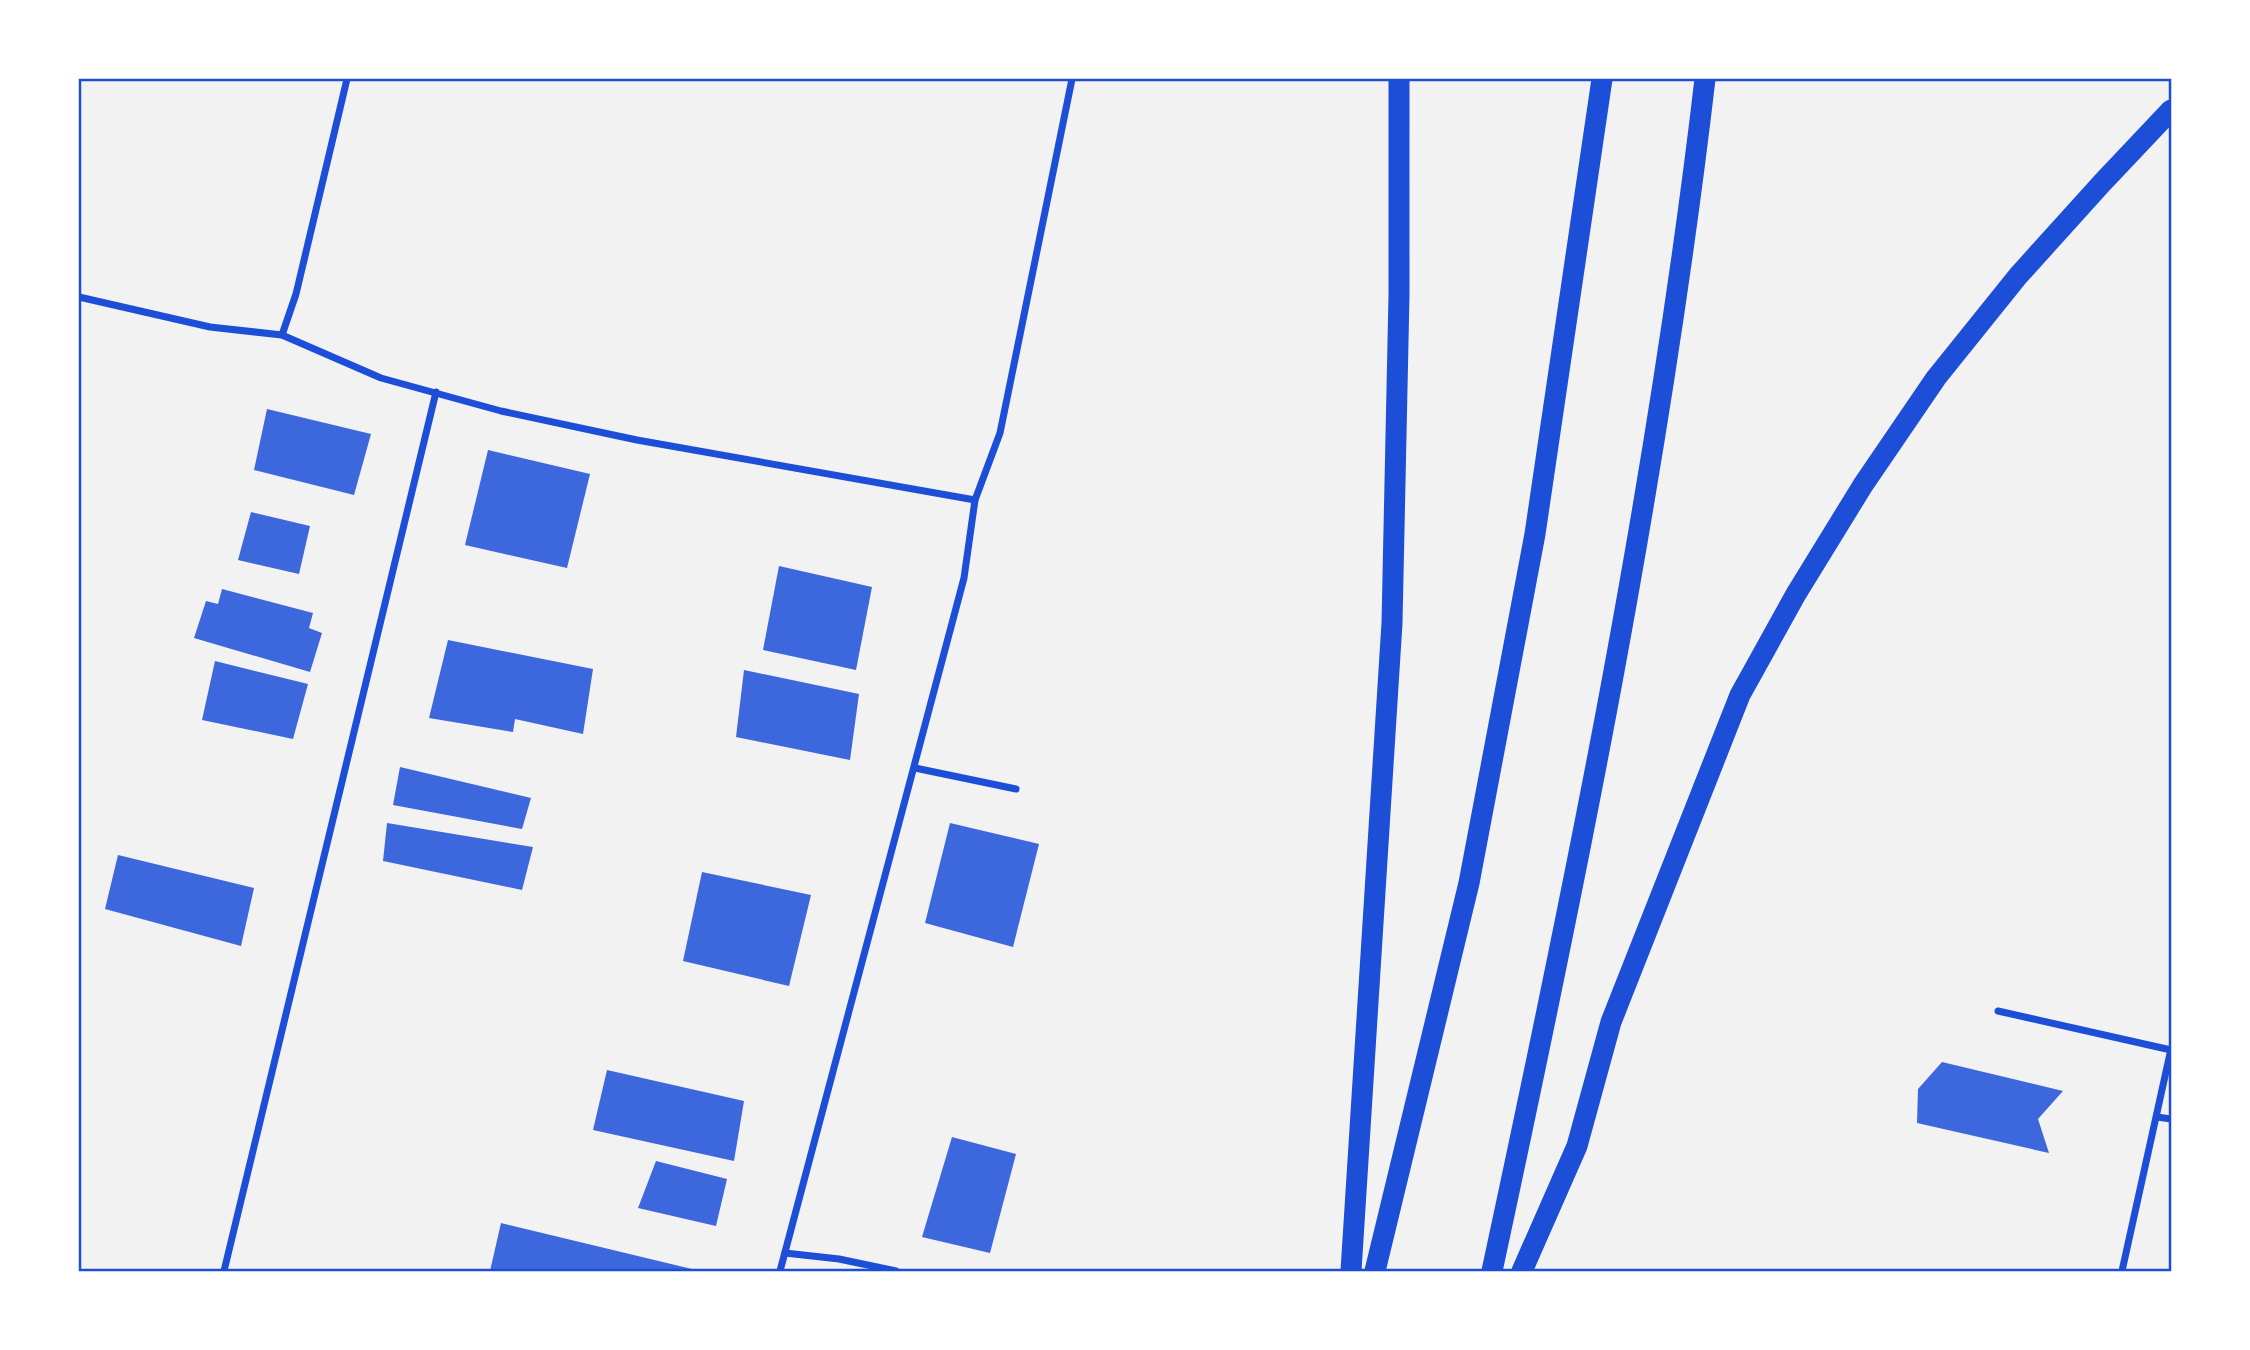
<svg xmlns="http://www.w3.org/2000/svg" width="2250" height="1350" font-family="Figtree,sans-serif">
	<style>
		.building { fill: #3d67dc }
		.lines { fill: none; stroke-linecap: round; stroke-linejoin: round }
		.minor { stroke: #1d4ed8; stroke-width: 7 }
		.motorway { stroke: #1d4ed8; stroke-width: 21 }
		.neatline { fill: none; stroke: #1d4ed8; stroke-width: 2.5 }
	</style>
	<rect width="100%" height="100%" fill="#f2f2f2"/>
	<g class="building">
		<polygon points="267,409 371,434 354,495 254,470"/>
		<polygon points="488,450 590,474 567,568 465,545"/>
		<polygon points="251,512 310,526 299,574 238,560"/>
		<polygon points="779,566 872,587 856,670 763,650"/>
		<polygon points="222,589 313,613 309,628 322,633 310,672 194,638 206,601 218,604"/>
		<polygon points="448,640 593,669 583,734 515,719 513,732 429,718"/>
		<polygon points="215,661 308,684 293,739 202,720"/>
		<polygon points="744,670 859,694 850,760 736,737"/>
		<polygon points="400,767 531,798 522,829 393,805"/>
		<polygon points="387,823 533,847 522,890 383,861"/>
		<polygon points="950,823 1039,844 1013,947 925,923"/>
		<polygon points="118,855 254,888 241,946 105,909"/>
		<polygon points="702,872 811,895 789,986 683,961"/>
		<polygon points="1942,1062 2063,1091 2038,1119 2049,1153 1917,1123 1918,1089"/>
		<polygon points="607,1070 744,1101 734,1161 593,1130"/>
		<polygon points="952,1137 1016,1154 990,1253 922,1237"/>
		<polygon points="656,1161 727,1179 716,1226 638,1208"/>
		<polygon points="501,1223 696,1270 696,1271 490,1271"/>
	</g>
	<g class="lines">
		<g class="minor">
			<polyline points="79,297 210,327 282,335 381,378 501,411 637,440 975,500"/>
			<polyline points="282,335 296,294 347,79"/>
			<polyline points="915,768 1016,789"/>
			<polyline points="1998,1011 2171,1050"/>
			<polyline points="2157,1117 2171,1119"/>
			<polyline points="785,1253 839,1259 896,1271"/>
			<polyline points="224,1271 436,392"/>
			<polyline points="780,1271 964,578 975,500 1000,433 1072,79"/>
			<polyline points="2122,1271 2171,1049"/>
		</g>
		<g class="motorway">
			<polyline points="1351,1271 1392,623 1399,295 1399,79"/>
			<polyline points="1375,1271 1469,883 1535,534 1602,79"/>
			<path d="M 1492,1271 C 1577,876 1658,481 1705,79"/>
			<polyline points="1522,1271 1577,1146 1611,1022 1740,695 1796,594 1863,485 1936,378 2018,276 2102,183 2171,110"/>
		</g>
	</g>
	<rect width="2250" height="1350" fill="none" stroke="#ffffff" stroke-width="161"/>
	<rect x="80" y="80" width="2090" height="1190" class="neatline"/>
</svg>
